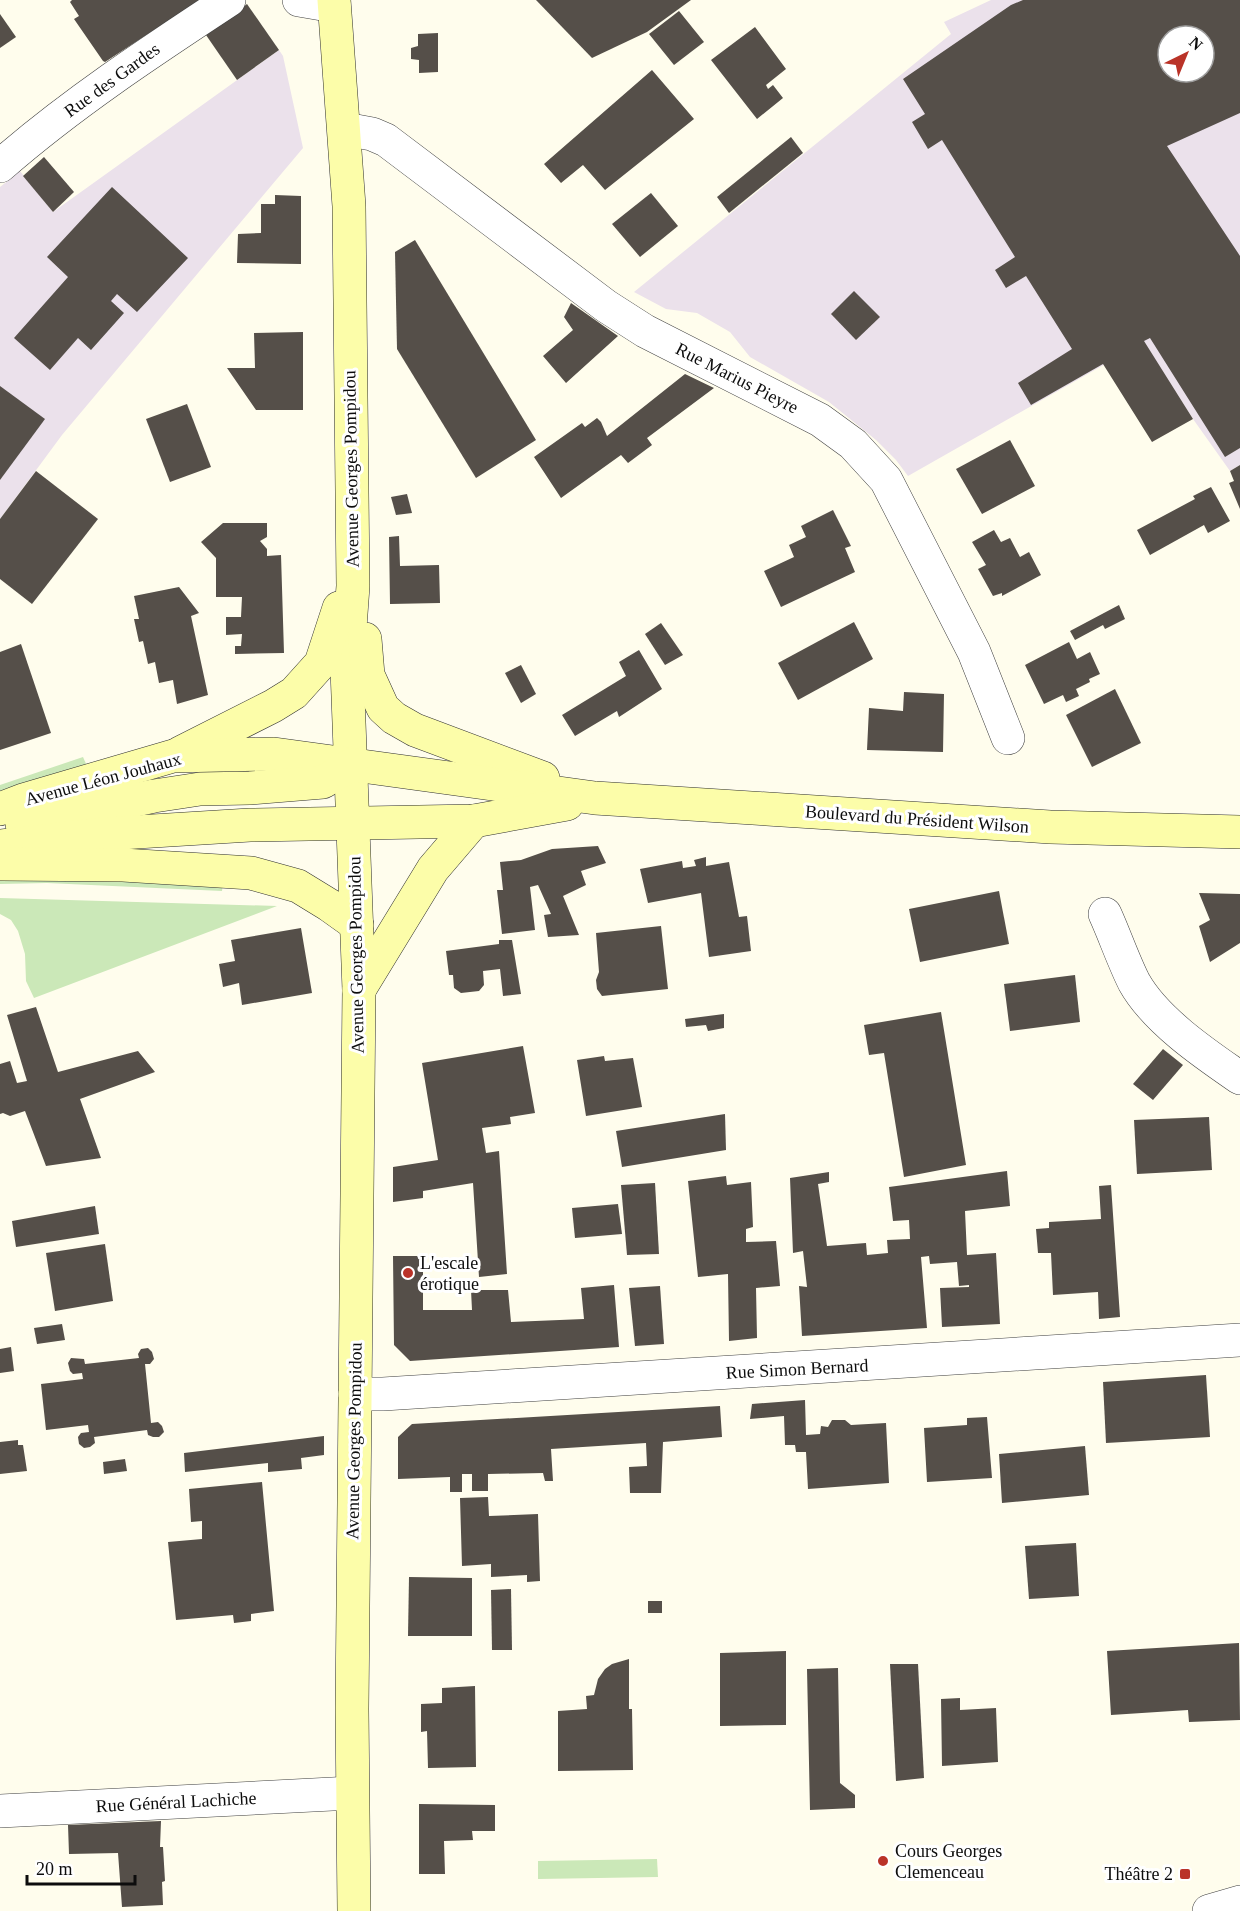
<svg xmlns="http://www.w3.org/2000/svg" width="1240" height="1911" font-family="'Times New Roman',serif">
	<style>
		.industrial { fill: #ebe1eb; fill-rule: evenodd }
		.green { fill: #cbe8b8 }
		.building { fill: #554f49; fill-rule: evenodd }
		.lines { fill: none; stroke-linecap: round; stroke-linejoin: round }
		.street-casing { stroke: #404040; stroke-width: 34 }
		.secondary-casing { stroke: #2f2f2f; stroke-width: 34 }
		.street { stroke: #fff; stroke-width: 33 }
		.secondary { stroke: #fcfda9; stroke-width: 33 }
		.poi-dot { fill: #ba3328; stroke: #fff; stroke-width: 2 }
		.labels { text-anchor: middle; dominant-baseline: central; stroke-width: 6; stroke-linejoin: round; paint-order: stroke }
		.street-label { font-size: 18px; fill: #0d0d0d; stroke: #fff }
		.poi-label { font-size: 18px; fill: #0d0d0d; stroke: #fff; text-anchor: start }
	</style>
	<rect width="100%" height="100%" fill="#fffded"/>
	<g class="industrial">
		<path d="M 991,0 L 1240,0 L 1240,465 L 1230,471 L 1193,419 L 1144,342 L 908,476 L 896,460 L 876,440 L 829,402 L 750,357 L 730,332 L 697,313 L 666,309 L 634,292 L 951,34 L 944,22 ZM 1168,36 L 1204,36 L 1204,72 L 1168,72 Z"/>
		<polygon points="279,50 283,56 303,148 62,435 0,519 0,187 20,171 53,212"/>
	</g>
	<g class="green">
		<polygon points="83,757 87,766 0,795 0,785"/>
		<polygon points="0,874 223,883 222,891 47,883 0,884"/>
		<polygon points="0,898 277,906 34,998 26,981 25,954 18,931 11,920 0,914"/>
		<polygon points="657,1859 658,1877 538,1879 538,1861"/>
	</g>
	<g class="building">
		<polygon points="72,0 200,0 105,62 103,61 74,19 79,16 70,2"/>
		<polygon points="536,0 691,0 647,32 592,58"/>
		<path d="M 1023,0 L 1240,0 L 1240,113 L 1167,146 L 1240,256 L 1240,448 L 1225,457 L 1150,338 L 1144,341 L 1193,419 L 1152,442 L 1103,364 L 1031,405 L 1018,383 L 1072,349 L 1026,276 L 1006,288 L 995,270 L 1015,257 L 942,140 L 928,149 L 912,122 L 925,114 L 903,79 L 1011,5 ZM 1168,36 L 1204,36 L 1204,72 L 1168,72 Z"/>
		<polygon points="247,4 279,50 237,80 206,35"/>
		<polygon points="679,11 704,42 674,65 649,34"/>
		<polygon points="0,14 16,37 0,48"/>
		<polygon points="755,27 786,69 766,85 768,89 773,85 783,98 757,119 711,60"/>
		<polygon points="438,33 438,72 419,73 419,60 411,59 411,48 418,46 418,34"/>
		<polygon points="652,70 694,119 605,190 583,165 561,183 544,164"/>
		<polygon points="791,137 803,153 729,213 717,197"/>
		<polygon points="44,157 74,192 53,212 23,176"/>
		<polygon points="112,187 188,258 137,312 117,294 111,301 124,313 91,350 78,338 50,370 14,338 68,277 47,257"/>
		<polygon points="651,193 678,226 640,257 612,224"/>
		<polygon points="275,195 301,196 301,264 237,263 238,234 261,233 261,204 275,204"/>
		<polygon points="415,240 536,440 476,478 397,349 395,252"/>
		<polygon points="854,291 880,317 856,340 831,314"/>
		<polygon points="571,303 618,336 566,383 543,356 573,330 564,317"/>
		<polygon points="303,332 303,410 256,410 227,368 255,368 254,333"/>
		<polygon points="685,374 714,388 647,438 652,445 628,463 621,455 561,498 534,457 582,423 585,427 597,418 601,422 607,436"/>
		<polygon points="0,386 45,419 0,480"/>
		<polygon points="187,404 211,467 170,482 146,419"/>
		<polygon points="1010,440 1035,486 982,514 956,469"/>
		<polygon points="1240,465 1240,509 1229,483 1234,481 1230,471"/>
		<polygon points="36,471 98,519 32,604 0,579 0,519"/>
		<polygon points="1211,487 1230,521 1208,533 1204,525 1150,555 1137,530 1195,499 1193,496"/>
		<polygon points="407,494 412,513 396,515 391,497"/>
		<polygon points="833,510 851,546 845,548 855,572 781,607 764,571 794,557 789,545 806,537 801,526"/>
		<polygon points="223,523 267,523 267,537 260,541 267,549 267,556 281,555 284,653 235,654 235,646 241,646 242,634 226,635 226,617 241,617 242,597 216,597 216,558 201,542"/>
		<polygon points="994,530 1001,542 1010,538 1020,557 1029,552 1041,575 1002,596 1002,593 993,596 978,569 986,565 972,542"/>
		<polygon points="399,536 400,566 439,565 440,603 390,604 389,537"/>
		<polygon points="179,587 199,613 191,616 208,695 177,704 173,680 159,683 155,662 148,664 143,641 139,642 134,619 139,619 134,596"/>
		<polygon points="1119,605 1125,619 1105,629 1103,625 1075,640 1070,631"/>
		<polygon points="854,622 873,659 798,700 778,663"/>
		<polygon points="661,623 683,655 665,665 645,634"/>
		<polygon points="1069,642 1077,659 1090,652 1100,674 1089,679 1090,682 1076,689 1079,696 1066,702 1063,695 1044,704 1025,665"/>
		<polygon points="21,644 51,733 0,750 0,652"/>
		<polygon points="639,650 662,689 619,717 617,711 575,736 562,715 626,676 619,662"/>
		<polygon points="521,665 536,694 521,703 505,673"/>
		<polygon points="1115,689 1141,743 1092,767 1066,715"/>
		<polygon points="904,692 944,694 943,752 867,750 869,708 903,711"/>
		<polygon points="598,846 606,863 581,871 586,885 563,896 579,935 548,937 544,915 551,914 538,885 530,887 535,930 502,934 497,890 503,890 500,862 521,860 552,849"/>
		<polygon points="706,857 706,866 729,862 739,917 747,916 751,951 709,957 701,893 648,903 640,869 682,861 683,868 696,866 694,860"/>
		<polygon points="999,891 1009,944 920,962 909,909"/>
		<polygon points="1199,893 1240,894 1240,943 1210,962 1199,926 1210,920"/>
		<polygon points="661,926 668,989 602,996 597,989 596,980 599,972 596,933"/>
		<polygon points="301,928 312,993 242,1005 239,983 223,987 219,964 235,961 231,940"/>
		<polygon points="499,940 512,940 521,994 503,996 500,969 483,971 484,985 479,991 461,993 454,988 453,975 449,975 446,951 499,944"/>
		<polygon points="1075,975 1080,1022 1010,1031 1004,984"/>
		<polygon points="36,1007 58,1072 138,1051 155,1072 80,1099 101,1158 46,1166 25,1111 10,1116 3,1113 0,1114 0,1064 10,1061 17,1083 27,1081 7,1015"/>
		<polygon points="941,1012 966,1165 904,1177 884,1053 869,1055 864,1025"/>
		<polygon points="724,1014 724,1028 708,1031 706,1025 686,1027 685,1019"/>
		<polygon points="523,1046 535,1113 510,1117 511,1124 482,1128 486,1153 499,1151 507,1274 479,1277 473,1183 423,1191 423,1198 393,1202 393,1167 438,1160 422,1063"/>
		<polygon points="1163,1049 1183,1065 1153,1100 1133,1084"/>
		<polygon points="604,1056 605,1061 633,1058 642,1107 586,1116 577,1060"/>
		<polygon points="725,1114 726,1150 622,1167 616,1131"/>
		<polygon points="1209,1117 1212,1170 1137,1174 1134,1120"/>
		<polygon points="1007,1171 1010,1206 965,1211 967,1255 996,1253 1000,1324 942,1327 940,1288 969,1287 969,1285 959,1286 957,1262 930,1264 929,1256 921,1257 927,1328 802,1336 799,1286 807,1287 803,1251 793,1253 790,1178 829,1172 829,1182 818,1184 827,1246 866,1243 867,1255 888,1253 887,1240 910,1239 909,1220 893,1221 889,1187"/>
		<polygon points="726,1176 727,1185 751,1182 753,1227 746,1229 746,1242 776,1241 780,1286 756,1288 757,1338 729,1341 728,1274 698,1277 688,1181"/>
		<polygon points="655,1183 659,1254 627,1255 621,1185"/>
		<polygon points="1111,1185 1120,1317 1099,1319 1098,1292 1053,1295 1051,1253 1038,1253 1036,1229 1049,1228 1049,1222 1101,1219 1099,1186"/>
		<polygon points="618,1204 622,1234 575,1238 572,1208"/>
		<polygon points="95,1206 99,1234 16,1247 12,1221"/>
		<polygon points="105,1244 113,1301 55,1311 46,1253"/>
		<polygon points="393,1256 417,1256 423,1260 423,1310 472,1310 471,1290 508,1290 511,1322 584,1319 581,1288 614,1285 619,1347 410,1361 394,1345"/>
		<polygon points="660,1286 664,1344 635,1346 629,1288"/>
		<polygon points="62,1324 65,1340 37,1344 34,1328"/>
		<polygon points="11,1347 14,1371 0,1373 0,1349"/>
		<polygon points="148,1348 152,1352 154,1359 150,1364 145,1364 151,1423 158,1422 162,1426 164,1432 159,1437 153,1437 148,1435 147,1430 94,1437 95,1443 90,1447 84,1448 79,1444 78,1437 81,1433 89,1432 88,1425 46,1430 41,1384 83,1379 82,1373 73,1374 70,1371 68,1363 71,1358 84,1359 85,1364 139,1358 138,1354 141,1349"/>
		<polygon points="1206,1375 1210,1437 1106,1443 1103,1382"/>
		<polygon points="805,1400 806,1435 820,1434 821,1426 828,1427 832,1420 845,1420 851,1425 886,1423 889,1483 808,1489 806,1452 796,1452 795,1445 785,1445 784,1416 750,1419 752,1404"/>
		<polygon points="720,1406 722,1437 663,1442 661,1493 630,1493 629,1467 647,1466 646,1443 551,1449 553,1481 545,1481 543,1473 488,1474 488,1491 472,1491 472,1474 462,1474 462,1492 450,1492 450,1477 398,1479 398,1437 412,1424"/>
		<polygon points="987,1417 992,1478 927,1482 924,1428 967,1425 967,1418"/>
		<polygon points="324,1436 324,1455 301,1458 302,1469 268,1472 268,1463 185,1472 184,1453"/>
		<polygon points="18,1440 18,1445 23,1445 27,1471 0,1474 0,1442"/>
		<polygon points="1085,1446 1089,1495 1002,1503 999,1454"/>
		<polygon points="125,1459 127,1471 104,1474 103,1462"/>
		<polygon points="262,1482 274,1611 251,1614 251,1621 234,1623 233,1615 176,1620 168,1542 202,1539 202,1521 191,1522 189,1489"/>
		<polygon points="488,1497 489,1516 538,1514 540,1581 527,1582 527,1575 491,1577 491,1564 462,1566 460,1498"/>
		<polygon points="1076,1543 1079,1596 1029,1599 1025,1546"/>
		<polygon points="409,1577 472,1578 472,1636 408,1636"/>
		<polygon points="511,1589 512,1650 492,1650 491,1590"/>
		<rect x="648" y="1601" width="14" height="12"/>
		<polygon points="1239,1643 1240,1720 1189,1722 1188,1710 1111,1715 1107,1651"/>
		<polygon points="786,1651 786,1725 720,1726 720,1653"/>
		<polygon points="629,1659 629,1709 632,1709 633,1770 558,1771 558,1711 587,1709 586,1696 594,1695 598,1679 605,1669 612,1664"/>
		<polygon points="890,1664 918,1664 924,1778 896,1781"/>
		<polygon points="838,1668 840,1783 855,1795 855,1808 810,1810 807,1669"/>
		<polygon points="475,1686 476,1767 428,1768 427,1731 421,1732 421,1704 442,1703 442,1688"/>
		<polygon points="960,1698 960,1710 996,1708 998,1762 942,1766 941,1699"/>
		<polygon points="419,1804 495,1805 495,1831 472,1831 473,1840 444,1841 445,1874 419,1874"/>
		<polygon points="161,1821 160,1847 163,1847 165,1881 162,1882 163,1905 122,1907 118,1853 69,1854 68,1825"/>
	</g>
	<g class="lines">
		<g class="street-casing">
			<g id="street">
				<polyline points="299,0 334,6"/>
				<polyline points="345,129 372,134 386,140 606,306 645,331 820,420 853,444 886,480 974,652 1008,738"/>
				<path d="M 0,166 C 71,104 150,52 229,0"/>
				<path d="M 1105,914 C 1115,936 1123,960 1134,982 C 1155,1020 1205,1054 1240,1078"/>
				<polyline points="355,1394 383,1394 1240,1340"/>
				<polyline points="0,1811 352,1793"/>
				<polyline points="1209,1911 1240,1902"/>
			</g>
		</g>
		<g class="secondary-casing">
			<g id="secondary">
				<polyline points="334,0 349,206 353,586 347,669 359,990 352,1709 354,1911"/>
				<polyline points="365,639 368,675 383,708 394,718 415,730 543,778"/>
				<polyline points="180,753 273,706 294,693 321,663 339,608"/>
				<polyline points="0,809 23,800 173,756 274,754 595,798 1050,827 1240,832"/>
				<polyline points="22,824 154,796 200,789 250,788 323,782 351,765"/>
				<polyline points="0,846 104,834 250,825 474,821 567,804"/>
				<polyline points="2,864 123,865 251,873 298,886 329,905 357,925"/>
				<polyline points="359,990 433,869 474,821"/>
			</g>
		</g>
		<use href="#street" class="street"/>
		<use href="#secondary" class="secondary"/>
	</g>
	<g class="poi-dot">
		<circle cx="408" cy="1273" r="6"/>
		<circle cx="883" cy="1861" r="6"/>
		<rect x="1179" y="1868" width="12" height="12" rx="3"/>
	</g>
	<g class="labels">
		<g class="street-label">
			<text transform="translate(112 80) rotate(-36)">Rue des Gardes</text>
			<text transform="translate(737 378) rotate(27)">Rue Marius Pieyre</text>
			<text transform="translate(351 469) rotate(-91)">Avenue Georges Pompidou</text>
			<text transform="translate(103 779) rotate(-15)">Avenue Léon Jouhaux</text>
			<text transform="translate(917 819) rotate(4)">Boulevard du Président Wilson</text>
			<text transform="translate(356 955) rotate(-91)">Avenue Georges Pompidou</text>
			<text transform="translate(797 1369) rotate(-3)">Rue Simon Bernard</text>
			<text transform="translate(354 1441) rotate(-89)">Avenue Georges Pompidou</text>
			<text transform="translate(176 1802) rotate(-3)">Rue Général Lachiche</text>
		</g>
		<g class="poi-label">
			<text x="420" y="1263">L'escale<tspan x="420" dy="21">érotique</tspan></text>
			<text x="895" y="1851">Cours Georges<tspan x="895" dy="21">Clemenceau</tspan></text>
			<text x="1173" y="1874" text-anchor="end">Théâtre 2</text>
		</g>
	</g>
	<g transform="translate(1186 54) rotate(43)"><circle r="28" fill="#ffffff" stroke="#9e9e9e" stroke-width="1.5"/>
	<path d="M0-4.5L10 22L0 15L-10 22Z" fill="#ba3328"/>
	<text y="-9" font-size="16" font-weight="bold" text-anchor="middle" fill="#0d0d0d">N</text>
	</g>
	<path d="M27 1875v9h108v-9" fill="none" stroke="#0d0d0d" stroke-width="3"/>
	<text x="36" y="1875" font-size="18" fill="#0d0d0d" stroke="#ffffff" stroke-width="4.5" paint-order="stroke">20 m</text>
</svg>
